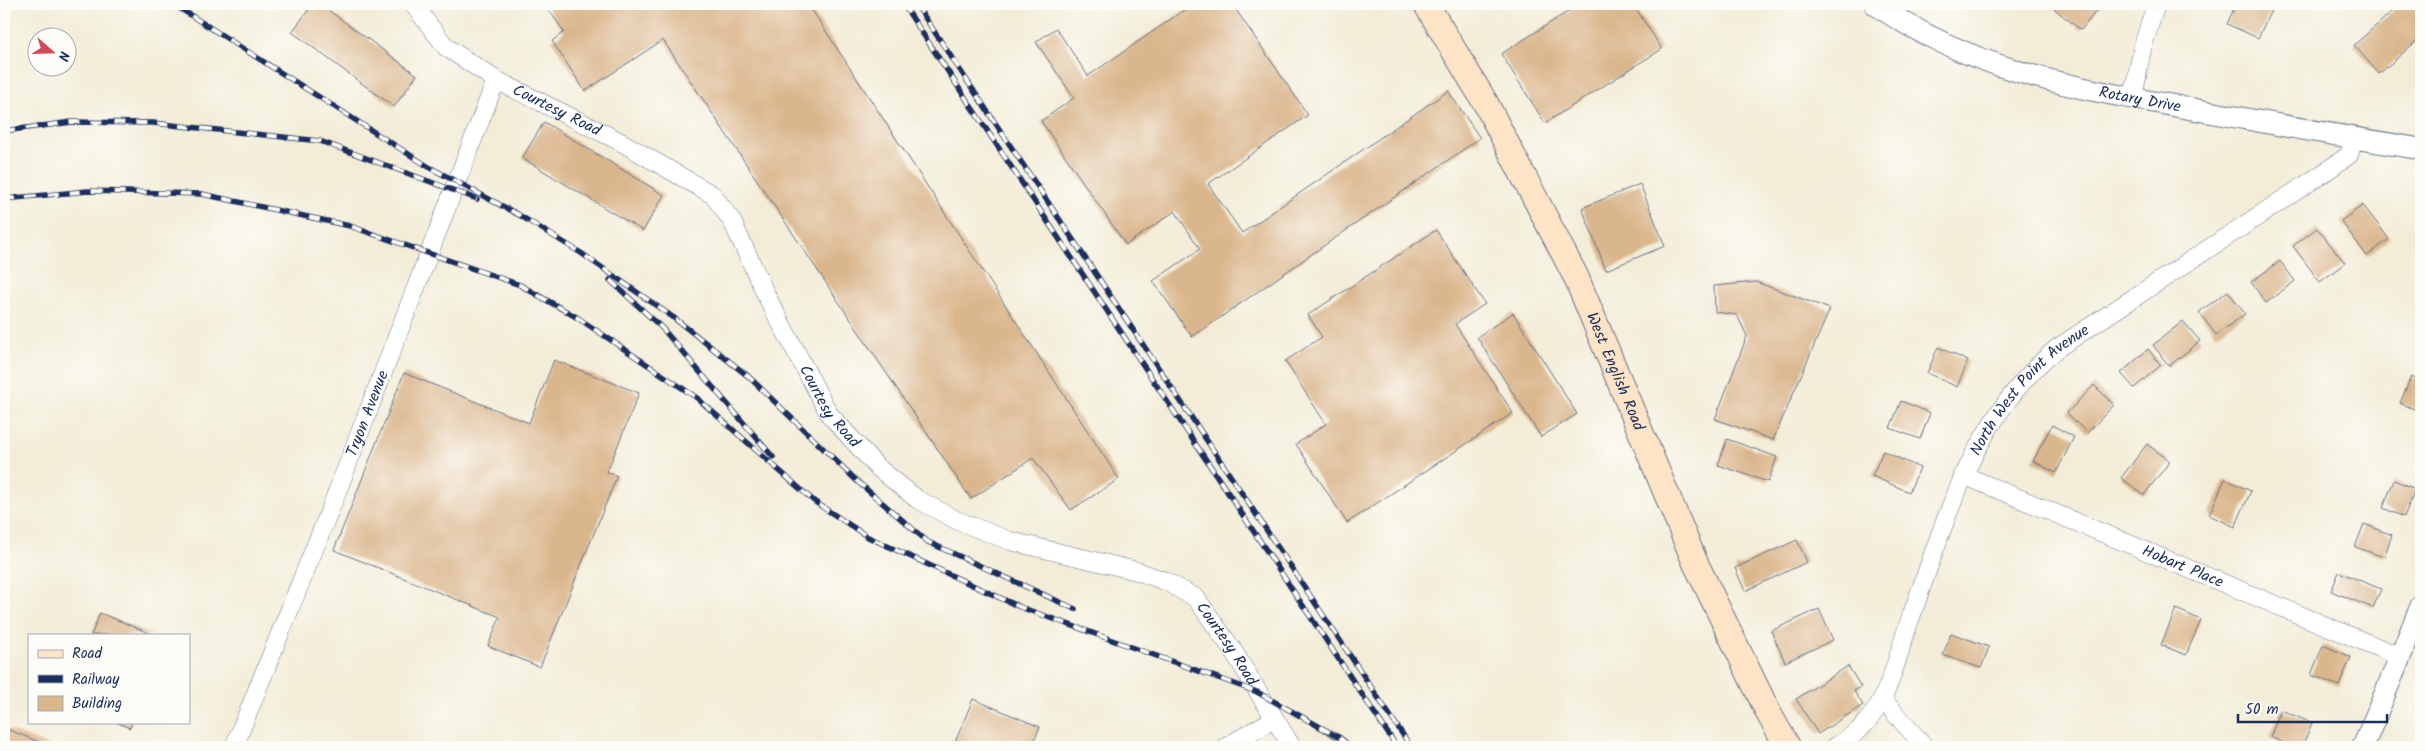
<svg xmlns="http://www.w3.org/2000/svg" width="2425" height="751" font-family="Kalam,sans-serif">
	<style>
		.building { fill: #dab68c }
		.lines { fill: none; stroke-linecap: round; stroke-linejoin: round }
		.minor-casing { stroke: #677289; stroke-width: 19 }
		.tertiary-casing { stroke: #677289; stroke-width: 23 }
		.secondary-casing { stroke: #677289; stroke-width: 27 }
		.minor { stroke: #fff; stroke-width: 18 }
		.tertiary { stroke: #fff; stroke-width: 21 }
		.secondary { stroke: #fee4c6; stroke-width: 25 }
		.rail-casing { stroke: #1b2f5e; stroke-width: 5.5 }
		.rail { stroke: #fdfcf7; stroke-width: 4; stroke-dasharray: 11; stroke-linecap: butt }
		.labels { text-anchor: middle; dominant-baseline: central; stroke-width: 4; stroke-linejoin: round; paint-order: stroke }
		.street-label { font-size: 16px; fill: #1b2f5e; stroke: #fdfcf7 }
	</style>
	<rect width="100%" height="100%" fill="#fdfcf7"/>
	<filter id="ink" filterUnits="userSpaceOnUse"><feTurbulence type="fractalNoise" baseFrequency=".02" numOctaves="2"/><feDisplacementMap in="SourceGraphic" scale="10" xChannelSelector="R" yChannelSelector="G"/><feConvolveMatrix kernelMatrix="1 2 1 2 8 2 1 2 1" color-interpolation-filters="sRGB"/></filter>
	<filter id="wash" filterUnits="userSpaceOnUse"><feTurbulence type="fractalNoise" baseFrequency=".0096" numOctaves="4" result="noise"/><feDisplacementMap in="SourceGraphic" scale="20" xChannelSelector="R" yChannelSelector="G"/><feGaussianBlur stdDeviation="1.12" result="paint"/><feColorMatrix in="noise" values="0 0 0 0 0 0 0 0 0 0 0 0 0 0 0 0 0 1.4 0 .05"/><feComposite in="paint" operator="in"/></filter>
	<g filter="url(#wash)">
		<rect width="100%" height="100%" fill="#f3edd8"/>
		<g id="blocks">
			<g class="building">
				<polygon points="313,4 320,4 417,75 394,107 292,32"/>
				<polygon points="545,4 808,4 1119,479 1071,510 1033,458 971,499 663,40 585,91 552,41 564,32"/>
				<polygon points="1193,4 1232,4 1308,115 1208,184 1242,233 1448,91 1480,138 1192,337 1153,281 1200,249 1175,211 1126,245 1041,121 1074,98 1036,42 1056,28 1088,76"/>
				<polygon points="1580,4 1633,4 1662,49 1545,123 1501,54"/>
				<polygon points="2048,4 2100,4 2101,5 2081,30"/>
				<polygon points="2236,4 2274,4 2258,38 2227,24"/>
				<polygon points="2401,4 2421,4 2421,37 2379,74 2354,45"/>
				<polygon points="544,122 664,195 643,231 522,158"/>
				<polygon points="1640,184 1665,246 1606,270 1582,208"/>
				<polygon points="2363,205 2389,239 2367,256 2341,221"/>
				<polygon points="2317,228 2345,263 2320,282 2293,246"/>
				<polygon points="1436,230 1485,304 1455,324 1513,413 1347,523 1296,444 1326,424 1285,361 1322,337 1308,315"/>
				<polygon points="2280,261 2295,281 2266,303 2251,282"/>
				<polygon points="1756,282 1830,309 1773,440 1715,419 1747,336 1737,315 1715,312 1714,286"/>
				<polygon points="2228,291 2245,314 2216,335 2199,312"/>
				<polygon points="1513,313 1577,414 1541,437 1477,337"/>
				<polygon points="2183,321 2200,341 2169,366 2153,345"/>
				<polygon points="1938,347 1968,361 1957,387 1927,373"/>
				<polygon points="2148,349 2161,365 2134,388 2121,373"/>
				<polygon points="554,360 639,393 607,472 617,476 540,667 488,646 500,617 334,550 404,373 529,423"/>
				<polygon points="2411,377 2421,381 2421,412 2400,403"/>
				<polygon points="2094,385 2114,405 2087,433 2067,413"/>
				<polygon points="1901,401 1930,413 1920,439 1890,428"/>
				<polygon points="2052,425 2074,437 2056,473 2033,461"/>
				<polygon points="1727,439 1777,457 1768,482 1718,465"/>
				<polygon points="2147,444 2170,461 2144,495 2121,478"/>
				<polygon points="1883,451 1920,468 1909,492 1872,476"/>
				<polygon points="2225,479 2251,491 2235,527 2209,515"/>
				<polygon points="2394,480 2415,489 2404,517 2383,508"/>
				<polygon points="2364,524 2392,535 2384,557 2355,547"/>
				<polygon points="1797,540 1807,562 1745,591 1735,568"/>
				<polygon points="2339,572 2381,589 2373,608 2331,591"/>
				<polygon points="1819,609 1833,640 1785,662 1771,631"/>
				<polygon points="2176,609 2201,620 2186,655 2161,645"/>
				<polygon points="100,613 154,635 91,635"/>
				<polygon points="1951,633 1989,647 1981,668 1943,655"/>
				<polygon points="2323,645 2351,657 2339,686 2311,675"/>
				<polygon points="1848,666 1861,687 1854,691 1863,705 1818,734 1796,699"/>
				<polygon points="973,699 1040,727 1031,747 953,747"/>
				<polygon points="2421,701 2421,713 2417,711"/>
				<polygon points="2281,710 2312,723 2302,747 2293,747 2270,737"/>
				<polygon points="116,722 132,722 130,728"/>
				<polygon points="4,728 52,747 4,747"/>
			</g>
		</g>
	</g>
	<g filter="url(#ink)">
		<use href="#blocks" fill-opacity="0" stroke="#677289" stroke-width="1"/>
		<g class="lines">
			<g class="minor-casing">
				<g id="minor">
					<path id="s1" d="M 413,4 L 446,47 L 496,80 L 621,142 L 713,195 L 732,221 L 767,297 L 829,414 L 877,467 L 917,499 L 956,520 L 1010,541 L 1137,571 L 1165,581 L 1196,598 L 1232,649 L 1292,747"/>
					<polyline points="2133,99 2142,49 2156,4"/>
					<path id="s2" d="M 1963,475 L 2401,657"/>
					<polyline points="1883,700 1925,747"/>
					<path id="s3" d="M 234,747 L 332,505 L 496,80"/>
					<polyline points="1226,747 1274,719"/>
					<path id="s4" d="M 1835,747 C 1844,741 1855,735 1862,727 C 1891,698 1897,654 1911,617 C 1947,517 1972,420 2056,349 L 2325,172 L 2349,155 L 2354,138"/>
				</g>
			</g>
			<g class="tertiary-casing">
				<g id="tertiary">
					<path id="s5" d="M 1875,4 C 1975,73 2081,89 2198,110 C 2272,124 2347,137 2421,149"/>
					<polyline points="2363,747 2421,606"/>
				</g>
			</g>
			<g class="secondary-casing">
				<g id="secondary">
					<path id="s6" d="M 1426,4 L 1485,102 L 1576,277 L 1695,562 L 1770,716 L 1788,747"/>
				</g>
			</g>
			<use href="#minor" class="minor"/>
			<use href="#tertiary" class="tertiary"/>
			<use href="#secondary" class="secondary"/>
			<g class="rail-casing">
				<g id="rail">
					<polyline points="173,4 429,167 519,215 581,253 674,318 748,376 858,482 928,542 1075,609"/>
					<polyline points="903,4 1397,747"/>
					<polyline points="916,4 1411,747"/>
					<polyline points="4,131 72,122 153,123 320,141 477,199"/>
					<polyline points="4,199 88,191 202,194 350,226 520,285 578,318 697,398 815,502 868,537 1020,607 1257,692 1340,738 1351,747"/>
					<polyline points="610,280 662,328 773,457"/>
				</g>
			</g>
			<use href="#rail" class="rail"/>
		</g>
	</g>
	<g class="labels">
		<g class="street-label">
			<text stroke="none"><textPath href="#s5" startOffset="284">Rotary Drive</textPath></text>
			<text stroke="none"><textPath href="#s1" startOffset="182">Courtesy Road</textPath></text>
			<text stroke="none"><textPath href="#s6" startOffset="414">West English Road</textPath></text>
			<text stroke="none"><textPath href="#s4" startOffset="416">North West Point Avenue</textPath></text>
			<text stroke="none"><textPath href="#s1" startOffset="602">Courtesy Road</textPath></text>
			<text stroke="none"><textPath href="#s3" startOffset="359">Tryon Avenue</textPath></text>
			<text stroke="none"><textPath href="#s2" startOffset="238">Hobart Place</textPath></text>
			<text stroke="none"><textPath href="#s1" startOffset="1084">Courtesy Road</textPath></text>
		</g>
	</g>
	<rect width="2425" height="751" fill="none" stroke="#fdfcf7" stroke-width="20"/>
	<rect x="28" y="634" width="162" height="90" fill="#fdfcf7" stroke="#a3aaba"/>
	<rect x="38" y="650" width="25" height="8" fill="#fee4c6" stroke="#a3aaba"/>
	<text x="72" y="658" font-size="15" fill="#1b2f5e">Road</text>
	<rect x="38" y="675" width="25" height="8" fill="#1b2f5e" stroke="#a3aaba"/>
	<text x="72" y="684" font-size="15" fill="#1b2f5e">Railway</text>
	<rect x="38" y="696" width="25" height="15" fill="#dab68c" stroke="#a3aaba"/>
	<text x="72" y="708" font-size="15" fill="#1b2f5e">Building</text>
	<g transform="translate(52 52) rotate(110)"><circle r="24" fill="#fdfcf7" stroke="#a3aaba"/>
	<path d="M0-4L9 19L0 12L-9 19Z" fill="#d1495b"/>
	<text y="-8" font-size="14" font-weight="bold" text-anchor="middle" fill="#1b2f5e">N</text>
	</g>
	<path d="M2238 714v8h149v-8" fill="none" stroke="#1b2f5e" stroke-width="2.5"/>
	<text x="2245" y="714" font-size="15" fill="#1b2f5e" stroke="#fdfcf7" stroke-width="4" paint-order="stroke">50 m</text>
</svg>
